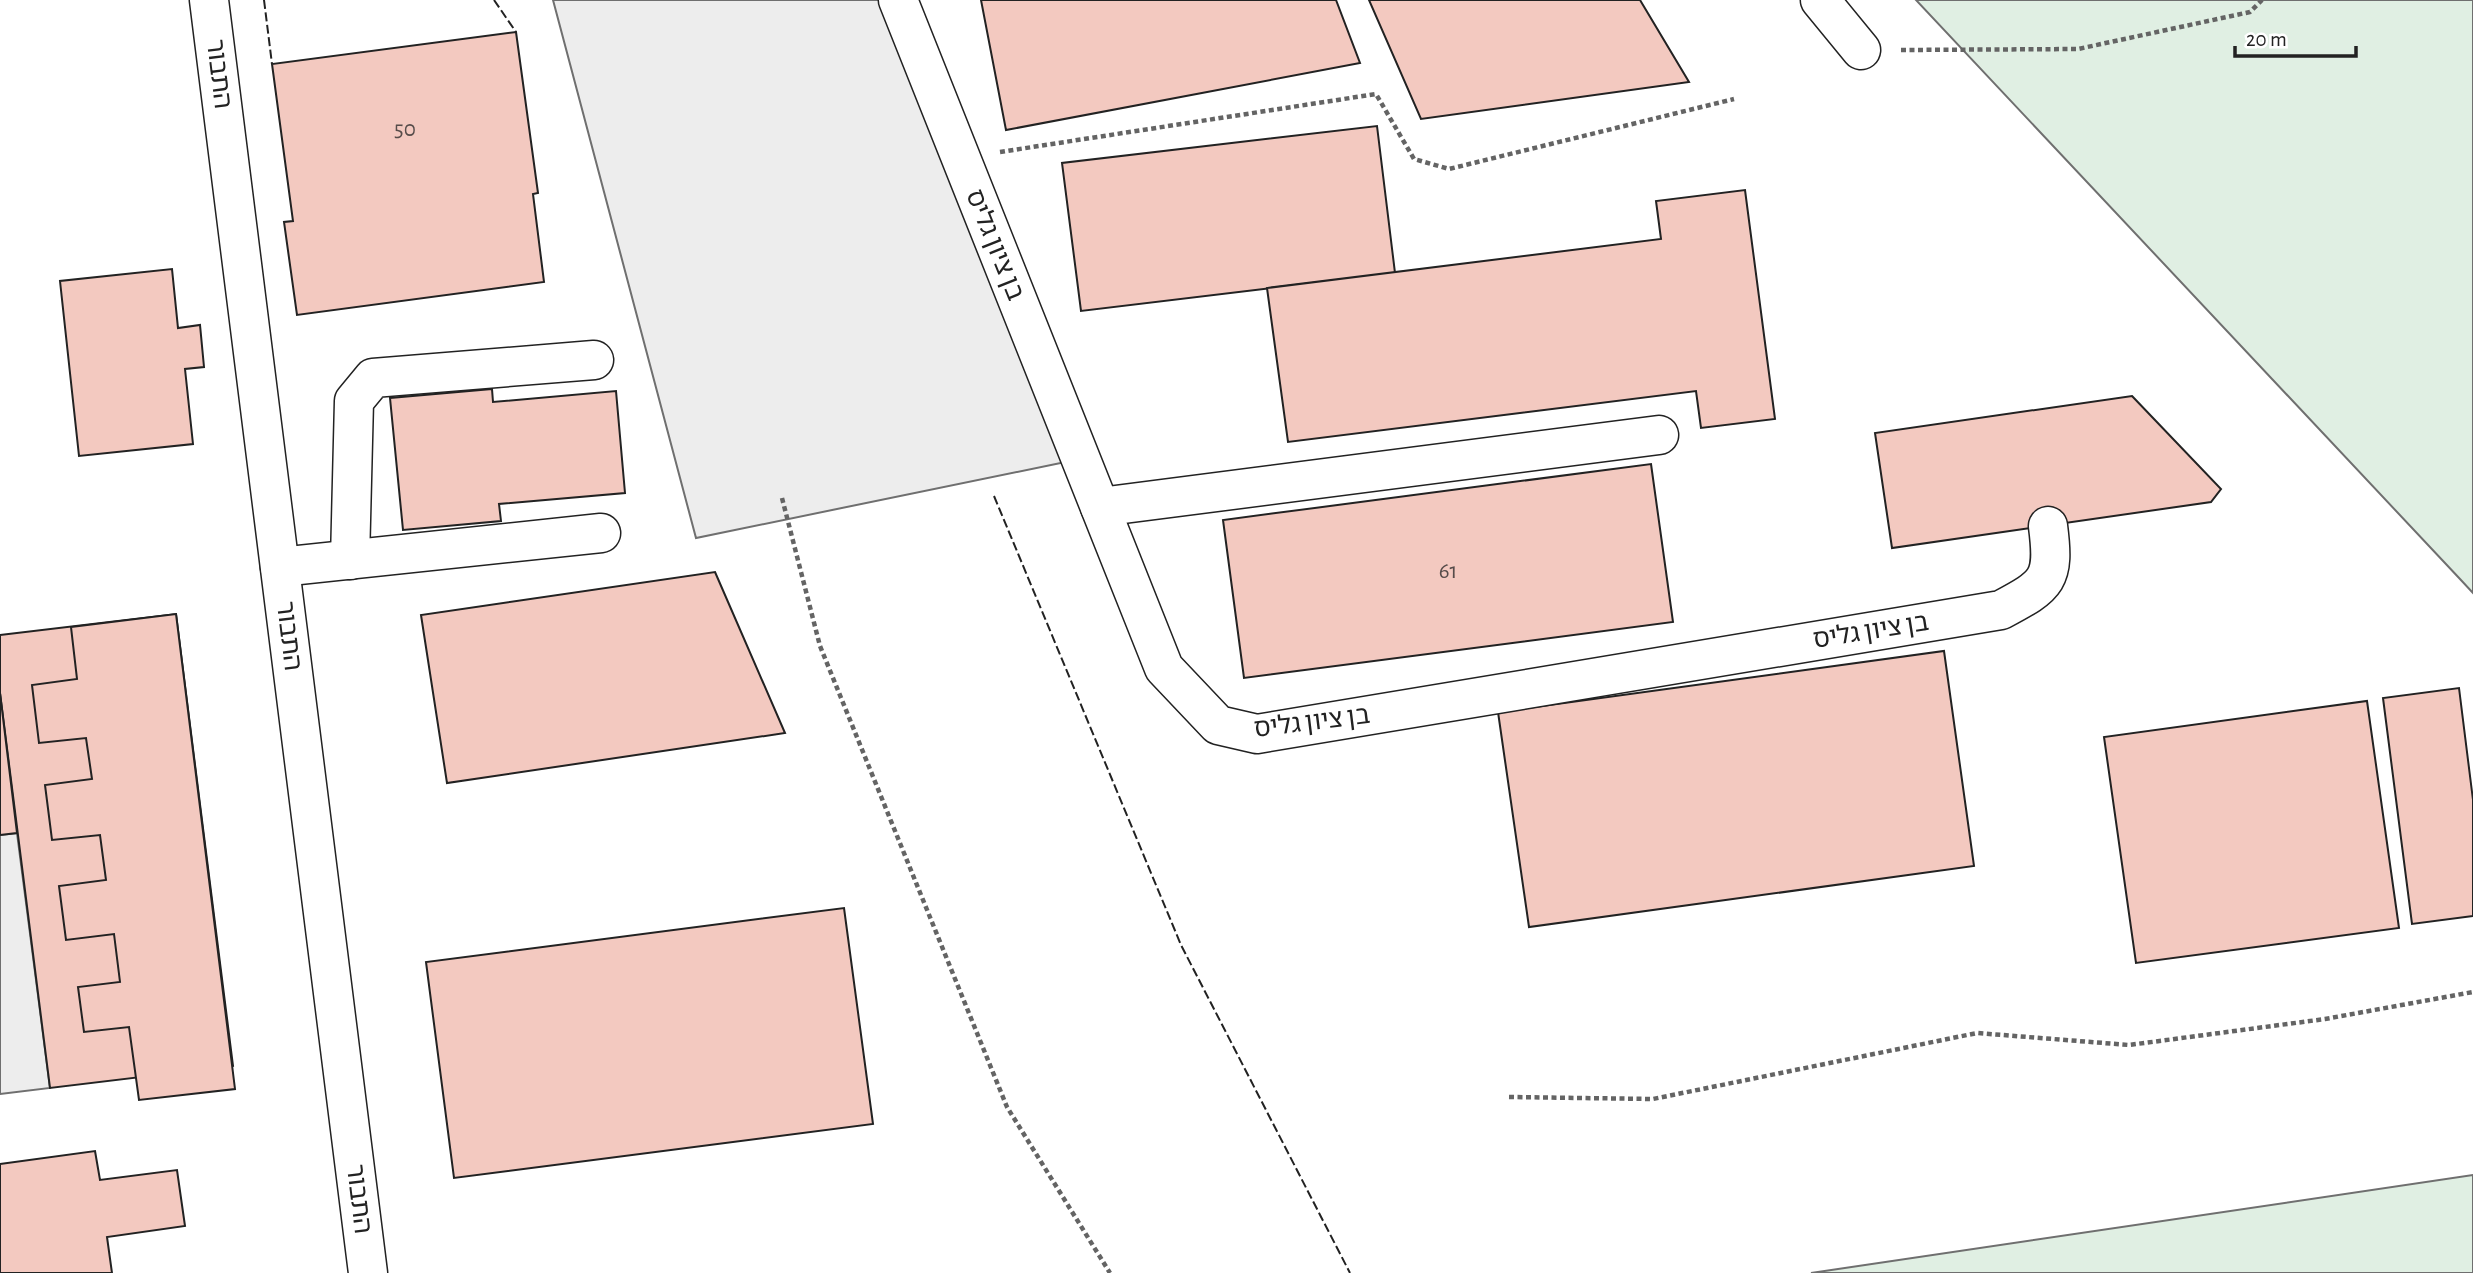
<svg xmlns="http://www.w3.org/2000/svg" width="2473" height="1273" font-family="'Alegreya Sans','Noto Sans Hebrew',sans-serif">
	<style>
		.green { fill: #e0efe3; stroke: #6f6f6f; stroke-width: 2 }
		.parking { fill: #ededed; stroke: #6f6f6f; stroke-width: 2 }
		.building { fill: #f3c9c0; stroke: #222; stroke-width: 2 }
		.lines { fill: none; stroke-linecap: round; stroke-linejoin: round }
		.minor-casing { stroke: #222; stroke-width: 41 }
		.path { stroke: #646464; stroke-width: 4.5; stroke-dasharray: 5 3.5; stroke-linecap: butt }
		.minor { stroke: #fff; stroke-width: 38 }
		.fence { stroke: #222; stroke-width: 2; stroke-dasharray: 9 3.5; stroke-linecap: butt }
		.labels { text-anchor: middle; dominant-baseline: central; stroke-width: 5; stroke-linejoin: round; paint-order: stroke }
		.number-label { font-size: 23px; fill: #564c4a }
		.street-label { font-size: 26px; fill: #222; stroke: #fff }
	</style>
	<rect width="100%" height="100%" fill="#fff"/>
	<g class="green">
		<polygon points="1916,0 2473,0 2473,593 2460,579"/>
		<polygon points="2473,1175 2473,1273 1811,1273"/>
	</g>
	<g class="parking">
		<polygon points="553,0 898,0 1080,459 696,538"/>
		<polygon points="17,833 50,1088 0,1094 0,835"/>
	</g>
	<g class="building">
		<polygon points="981,0 1336,0 1360,63 1006,130"/>
		<polygon points="1369,0 1640,0 1689,82 1421,119"/>
		<polygon points="516,32 538,193 533,194 544,282 297,315 284,222 293,221 272,64"/>
		<polygon points="1377,126 1395,273 1081,311 1062,163"/>
		<polygon points="1745,190 1775,419 1701,428 1696,391 1288,442 1267,288 1661,239 1656,201"/>
		<polygon points="172,269 178,328 200,325 204,367 185,369 193,444 79,456 60,281"/>
		<polygon points="492,389 493,402 616,391 625,493 499,504 501,521 403,530 390,398"/>
		<polygon points="2132,396 2221,489 2211,502 1892,548 1875,433"/>
		<polygon points="1651,464 1673,622 1244,678 1223,520"/>
		<polygon points="715,572 785,733 447,783 421,615"/>
		<polygon points="176,614 233,1066 50,1088 0,693 0,635"/>
		<polygon points="176,614 235,1089 139,1100 129,1027 84,1032 78,987 120,982 114,934 66,940 59,886 106,880 100,835 52,840 45,785 92,779 86,738 39,743 32,685 77,679 71,627"/>
		<polygon points="1944,651 1974,866 1529,927 1498,712"/>
		<polygon points="2459,688 2473,800 2473,916 2412,924 2383,698"/>
		<polygon points="0,693 17,833 0,835"/>
		<polygon points="2367,701 2399,928 2136,963 2104,737"/>
		<polygon points="844,908 873,1124 454,1178 426,962"/>
		<polygon points="95,1151 100,1180 177,1170 185,1226 107,1237 112,1273 0,1273 0,1164"/>
	</g>
	<g class="lines">
		<g class="minor-casing">
			<g id="minor">
				<polyline points="209,0 368,1273"/>
				<path d="M 898,0 L 1164,668 L 1218,725 L 1257,734 L 2001,610 C 2048,585 2055,580 2048,526"/>
				<polyline points="1820,0 1861,50"/>
				<polyline points="1100,507 1659,435"/>
				<polyline points="350,560 354,401 373,378 594,360"/>
				<polyline points="280,567 601,533"/>
			</g>
		</g>
		<g class="path">
			<polyline points="1901,50 2078,49 2250,12 2262,0"/>
			<polyline points="1000,152 1376,94 1414,159 1449,169 1734,99"/>
			<polyline points="782,498 820,646 1007,1107 1110,1273"/>
			<polyline points="1509,1097 1653,1099 1977,1033 2129,1045 2325,1019 2473,992"/>
		</g>
		<use href="#minor" class="minor"/>
		<g class="fence">
			<polyline points="264,0 272,64"/>
			<polyline points="494,0 516,32"/>
			<polyline points="994,496 1181,945 1350,1273"/>
		</g>
	</g>
	<g class="labels">
		<g class="number-label">
			<text x="405" y="129">50</text>
			<text x="1448" y="571">61</text>
		</g>
		<g class="street-label">
			<text transform="translate(219 74) rotate(83)">התבור</text>
			<text transform="translate(995 245) rotate(68)">בן ציון גליס</text>
			<text transform="translate(1871 631) rotate(-9)">בן ציון גליס</text>
			<text transform="translate(289 636) rotate(83)">התבור</text>
			<text transform="translate(1312 722) rotate(-7)">בן ציון גליס</text>
			<text transform="translate(359 1199) rotate(83)">התבור</text>
		</g>
	</g>
	<path d="M2235 46v10h121v-10" fill="none" stroke="#222222" stroke-width="3.5"/>
	<text x="2246" y="46" font-size="21" fill="#222222" stroke="#ffffff" stroke-width="5" paint-order="stroke">20 m</text>
</svg>
